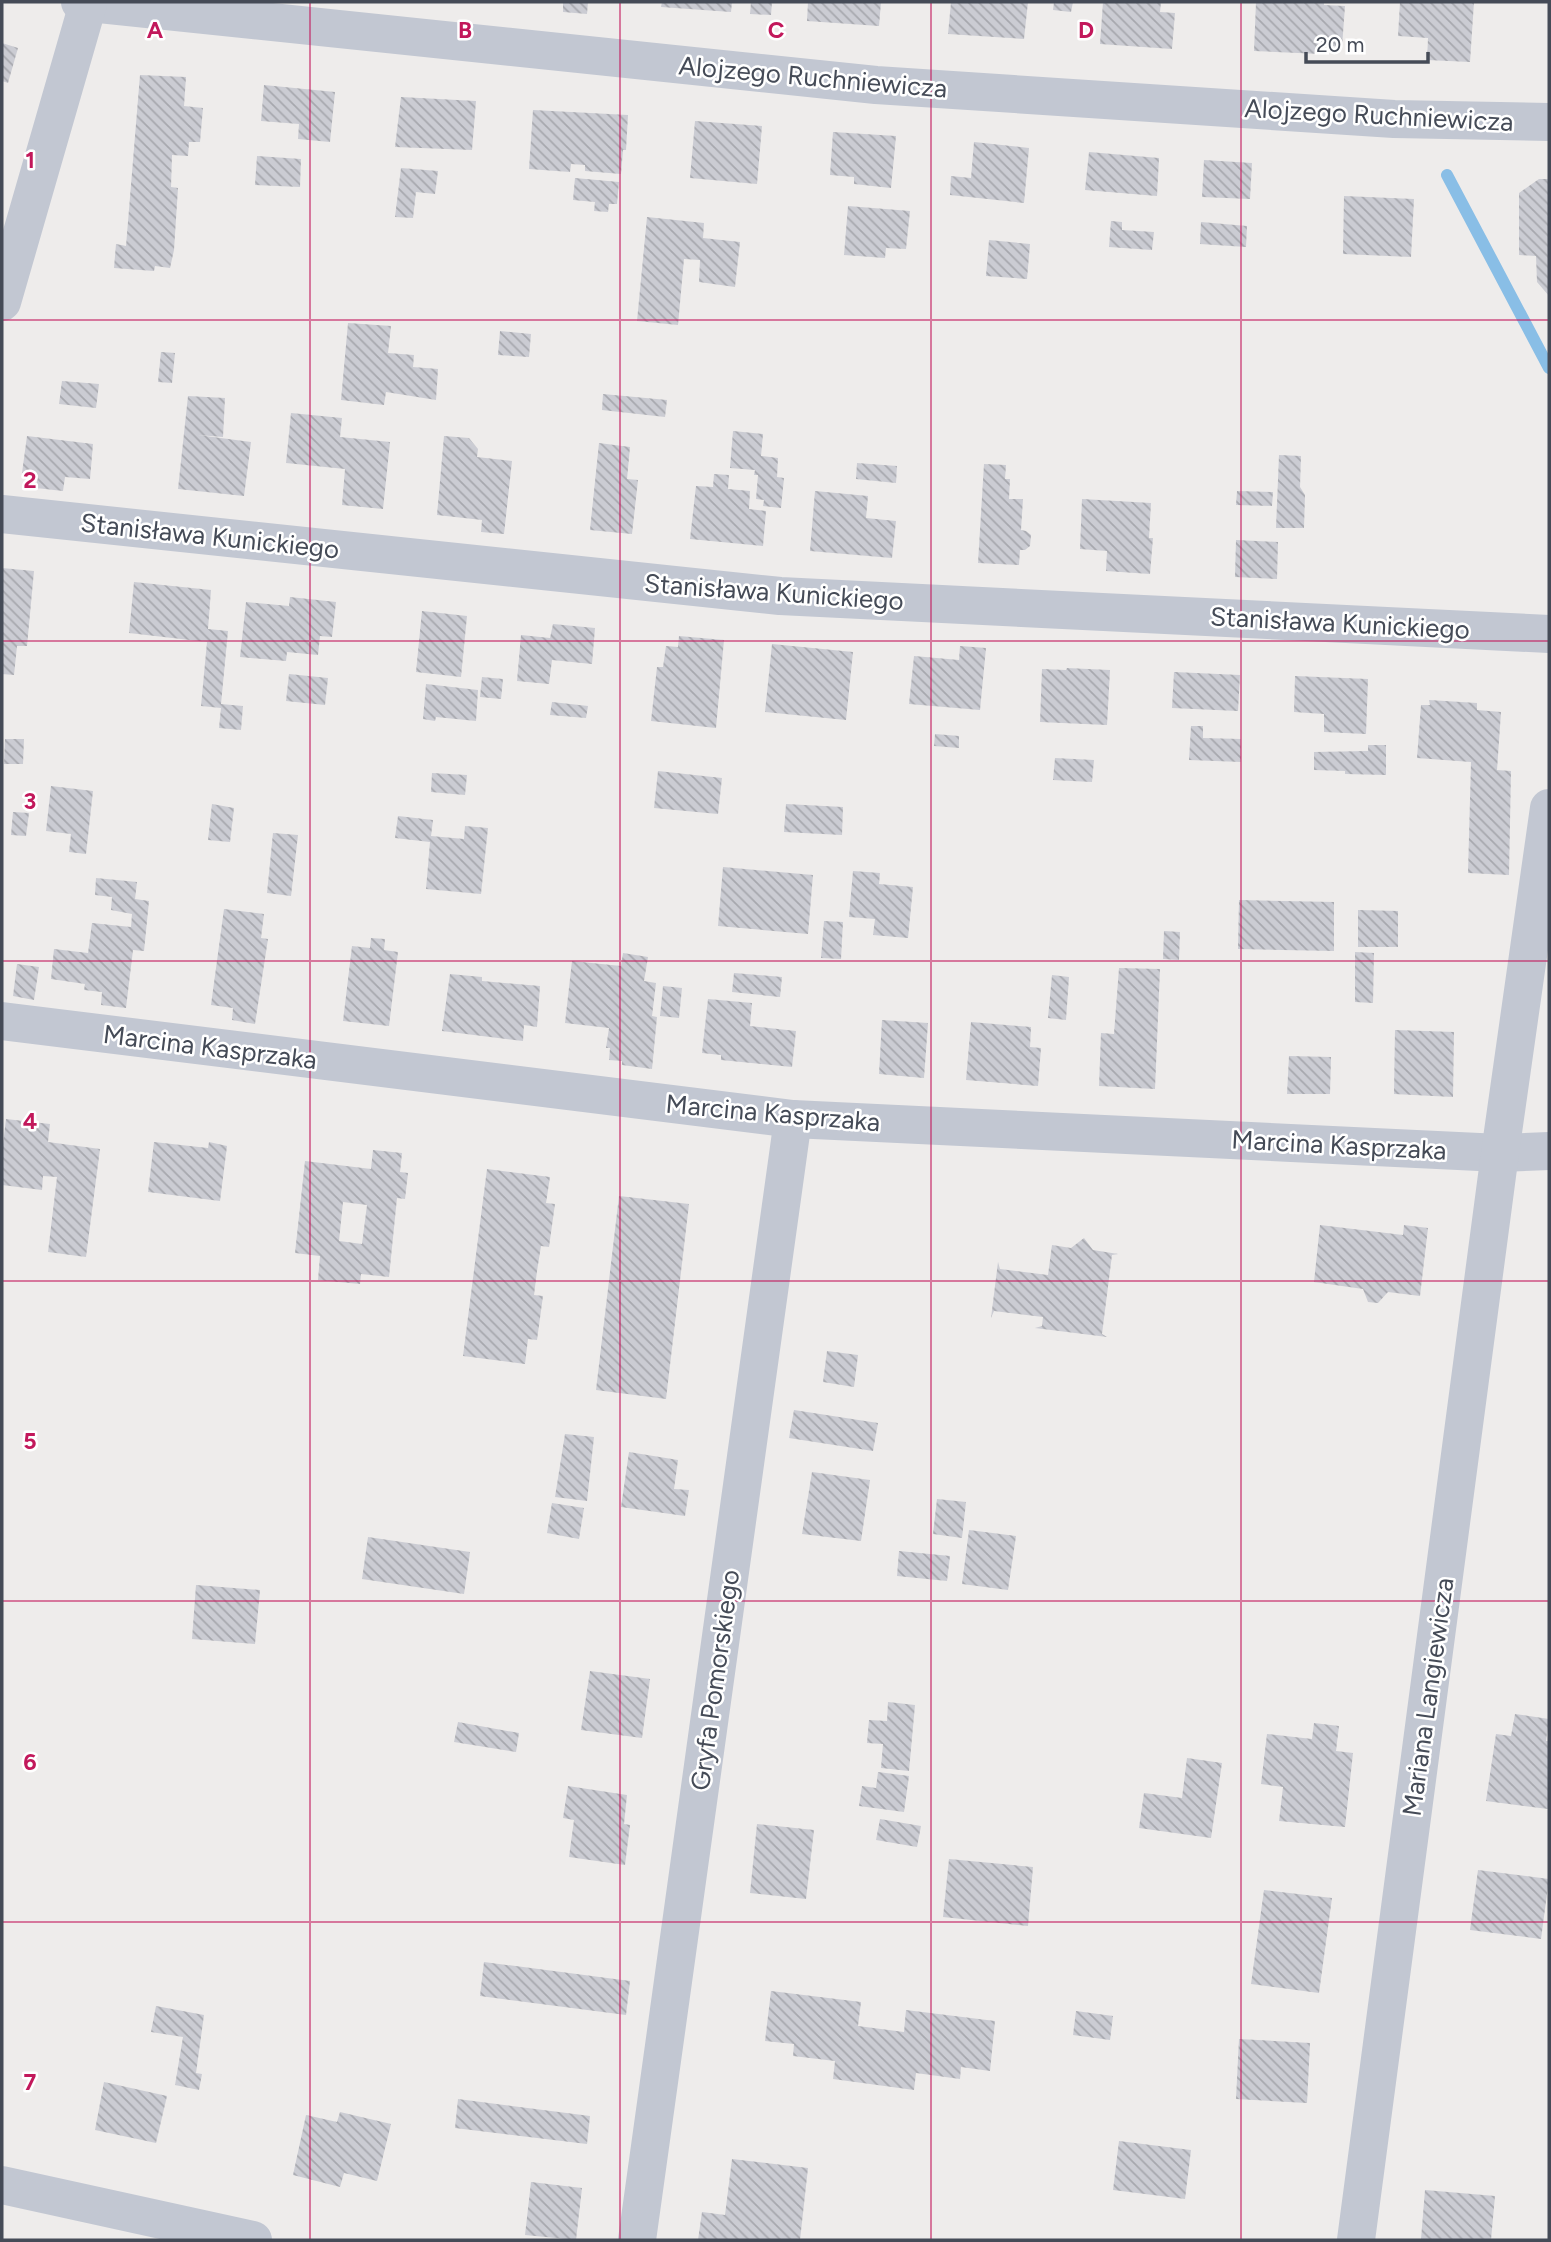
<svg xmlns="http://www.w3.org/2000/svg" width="1551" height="2242" font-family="Figtree,sans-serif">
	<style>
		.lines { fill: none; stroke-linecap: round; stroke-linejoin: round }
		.stream { stroke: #89bee6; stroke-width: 12 }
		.building { fill: url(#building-back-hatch); fill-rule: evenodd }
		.street { stroke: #c2c7d2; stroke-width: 38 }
		.grid { fill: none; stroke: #c2185b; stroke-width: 2; stroke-opacity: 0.55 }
		.labels { text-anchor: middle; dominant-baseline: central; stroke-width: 5; stroke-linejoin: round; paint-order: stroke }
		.street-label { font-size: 26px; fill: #454b57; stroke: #fff }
		.grid-label { font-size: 23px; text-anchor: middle; font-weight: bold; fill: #c2185b; stroke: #fff; stroke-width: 5; stroke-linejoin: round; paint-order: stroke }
	</style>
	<defs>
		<pattern id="building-back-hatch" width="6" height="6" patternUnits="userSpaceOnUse" patternTransform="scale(1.75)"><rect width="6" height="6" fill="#cbccd3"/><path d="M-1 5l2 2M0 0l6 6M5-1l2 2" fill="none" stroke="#a7a8ae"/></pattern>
	</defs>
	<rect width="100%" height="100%" fill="#eeeceb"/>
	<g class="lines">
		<polyline class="stream" points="1447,175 1549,368"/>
	</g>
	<g class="building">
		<polygon points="563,2 588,2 587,14 563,12"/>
		<polygon points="662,2 732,2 731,12 661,7"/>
		<polygon points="751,2 772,2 771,15 750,14"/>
		<polygon points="808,2 881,2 879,26 807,21"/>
		<polygon points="951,2 1028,2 1024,39 948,34"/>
		<polygon points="1054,2 1073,2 1071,12 1053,10"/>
		<polygon points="1103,2 1161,2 1160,12 1175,13 1172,49 1100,44"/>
		<polygon points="1256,2 1324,2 1324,5 1345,6 1342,47 1321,45 1320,54 1254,51"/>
		<polygon points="1400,2 1474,2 1470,62 1427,60 1428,38 1398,36"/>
		<polygon points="2,43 18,48 8,83 2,81"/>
		<polygon points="140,75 186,77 184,106 203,108 200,142 189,142 188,156 172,155 171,187 178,188 174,250 170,268 155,266 154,271 114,268 116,244 126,246"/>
		<polygon points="264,85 335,92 330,142 298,139 299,124 261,121"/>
		<polygon points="401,97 476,101 472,150 395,147"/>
		<polygon points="533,110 628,115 626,150 623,150 621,174 585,171 585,165 571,164 570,172 529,169"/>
		<polygon points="695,121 762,126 757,184 690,178"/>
		<polygon points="833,132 896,136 891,188 854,184 854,177 830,175"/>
		<polygon points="974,142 1029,148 1024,203 950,195 951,176 971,178"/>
		<polygon points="1089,152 1159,158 1157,196 1085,190"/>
		<polygon points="257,156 301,159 300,187 255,185"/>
		<polygon points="1204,160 1252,163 1250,199 1202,197"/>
		<polygon points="401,168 438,171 435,194 416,192 413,218 395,217"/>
		<polygon points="575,178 619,182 617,204 609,204 608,212 594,211 595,202 573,200"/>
		<polygon points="1539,179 1549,179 1549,296 1537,282 1536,256 1519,255 1519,193"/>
		<polygon points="1344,196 1414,199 1411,257 1343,254"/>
		<polygon points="848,206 910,211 906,249 886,248 885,258 844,255"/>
		<polygon points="647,217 704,223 703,238 740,242 735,287 699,282 700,260 684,259 678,325 637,321"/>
		<polygon points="1111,221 1122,222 1122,230 1154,232 1152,250 1109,247"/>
		<polygon points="1201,222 1247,226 1246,247 1200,244"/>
		<polygon points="989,240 1030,244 1027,279 986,276"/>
		<polygon points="348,323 391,326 388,353 414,355 413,367 438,369 436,400 386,392 384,405 341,400"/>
		<polygon points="500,331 531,334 529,357 498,355"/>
		<polygon points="161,352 175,353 172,383 158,382"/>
		<polygon points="62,381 99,384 96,408 59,404"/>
		<polygon points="603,394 667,400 665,417 602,410"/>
		<polygon points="188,396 225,398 223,437 198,435 251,442 244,496 178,489"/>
		<polygon points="291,413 342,418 340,437 390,442 383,509 342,505 345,469 286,463"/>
		<polygon points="733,431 763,434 761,456 778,458 777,477 784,478 781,508 763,506 764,500 756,499 758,475 754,475 755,470 730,468"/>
		<polygon points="27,436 93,444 90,479 65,477 63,491 36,488 38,475 22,473"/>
		<polygon points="444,436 469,438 478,449 477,457 512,461 504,534 481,532 482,520 437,515"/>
		<polygon points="599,443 630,447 627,479 638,480 632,534 590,530"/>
		<polygon points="1279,455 1301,456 1300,487 1305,495 1304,528 1276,528"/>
		<polygon points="857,463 897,466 896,483 856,479"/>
		<polygon points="984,464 1006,465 1005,479 1010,479 1009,499 1023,499 1021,530 1026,531 1031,535 1030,546 1025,550 1020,550 1019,565 978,563"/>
		<polygon points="714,474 729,475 728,489 750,491 749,509 766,511 763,546 690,539 696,486 713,487"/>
		<polygon points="815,491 868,496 866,518 896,521 892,558 810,551"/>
		<polygon points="1237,491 1273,492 1272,506 1236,505"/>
		<polygon points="1082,499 1151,503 1149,538 1153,538 1150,574 1106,571 1107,551 1080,549"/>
		<polygon points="1236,540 1278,542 1277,579 1235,577"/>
		<polygon points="2,568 34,571 27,646 17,646 14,675 2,674"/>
		<polygon points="134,582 211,590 208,629 228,631 221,704 243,706 241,730 219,728 221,708 201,706 207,642 129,633"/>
		<polygon points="290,597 336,602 332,637 320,636 318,655 287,652 286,661 240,657 246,602 289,606"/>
		<polygon points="422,611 467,616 461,677 416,672"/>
		<polygon points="553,624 595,628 592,664 552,660 549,684 517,681 521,635 550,638"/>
		<polygon points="679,636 724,640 716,728 651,721 657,667 663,667 666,646 678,647"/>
		<polygon points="772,644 853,652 846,720 765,712"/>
		<polygon points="960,646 986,648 980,710 909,704 914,656 959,660"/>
		<polygon points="1067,668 1110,670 1107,725 1040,722 1042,669 1066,670"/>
		<polygon points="1174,672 1240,675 1238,711 1172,708"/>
		<polygon points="289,674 328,678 325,705 286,701"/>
		<polygon points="1295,676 1368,679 1366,734 1324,732 1324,714 1294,712"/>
		<polygon points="482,677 503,679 501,699 480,697"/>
		<polygon points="426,684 478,690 476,721 436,717 435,721 423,719"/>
		<polygon points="1429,700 1477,703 1477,710 1501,712 1497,770 1511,771 1509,875 1468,873 1471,762 1417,758 1421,705 1430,705"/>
		<polygon points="552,702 588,706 586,718 550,715"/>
		<polygon points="1191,726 1203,726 1203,738 1241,739 1241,762 1189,760"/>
		<polygon points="935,734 959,736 959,748 934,746"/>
		<polygon points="5,739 24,739 23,764 4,764"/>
		<polygon points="1368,745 1386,745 1386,775 1345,774 1345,771 1314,770 1314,752 1368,751"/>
		<polygon points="1055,758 1094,760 1092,782 1053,780"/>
		<polygon points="658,771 722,778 718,814 654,808"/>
		<polygon points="432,773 467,775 465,795 431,792"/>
		<polygon points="51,786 93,791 86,854 69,852 71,834 46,831"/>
		<polygon points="212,804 234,808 230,842 208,840"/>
		<polygon points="786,804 843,807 842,835 784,832"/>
		<polygon points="13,812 29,813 26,836 11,835"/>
		<polygon points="398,816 433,820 431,836 464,839 465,826 488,828 481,894 426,889 430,842 395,838"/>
		<polygon points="273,833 298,835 291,896 267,893"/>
		<polygon points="723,867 813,875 808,934 718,926"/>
		<polygon points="853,871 880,873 879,884 913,887 908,938 873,935 875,919 849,917"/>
		<polygon points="96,878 137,882 135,899 149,901 144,951 133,950 126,1008 101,1005 102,992 84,990 85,984 51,979 54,949 88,953 92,923 131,927 132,914 111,910 112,897 95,895"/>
		<polygon points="1239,900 1334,902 1334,951 1238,949"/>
		<polygon points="224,909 264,914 261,938 268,939 255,1024 232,1020 233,1008 211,1005"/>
		<polygon points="1358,910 1398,911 1398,947 1358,947"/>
		<polygon points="824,921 843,922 841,959 821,958"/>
		<polygon points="1164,931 1180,932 1179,960 1163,959"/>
		<polygon points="371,938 385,939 384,950 398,952 389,1026 343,1021 352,946 370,948"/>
		<polygon points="1355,952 1374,953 1373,1003 1355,1002"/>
		<polygon points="623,953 648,957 644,981 656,983 652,1016 657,1017 652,1069 622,1065 622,1061 609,1060 610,1048 606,1048 609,1028 565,1023 572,961 621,966"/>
		<polygon points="17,964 39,967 34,1000 13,996"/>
		<polygon points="1119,968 1160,969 1155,1089 1099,1086 1101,1033 1114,1034"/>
		<polygon points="734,973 782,977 780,997 732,992"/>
		<polygon points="450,974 482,977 482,981 540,986 537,1027 524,1025 523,1041 442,1031"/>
		<polygon points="1052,975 1069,977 1066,1020 1048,1018"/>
		<polygon points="663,986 682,988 679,1018 660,1016"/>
		<polygon points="708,999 752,1003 750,1026 796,1031 792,1067 721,1060 721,1055 702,1053"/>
		<polygon points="882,1020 928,1023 924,1078 879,1074"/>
		<polygon points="971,1022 1031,1027 1030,1047 1041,1048 1038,1086 966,1080"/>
		<polygon points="1395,1030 1454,1032 1453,1097 1394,1094"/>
		<polygon points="1289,1056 1331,1057 1330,1094 1287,1094"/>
		<polygon points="6,1119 50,1124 48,1142 100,1149 86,1257 48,1252 57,1177 43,1176 42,1190 2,1185 2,1153"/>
		<polygon points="154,1142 208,1148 209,1142 227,1146 220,1201 148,1192"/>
		<path d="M 373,1150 L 402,1153 L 400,1172 L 408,1173 L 405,1199 L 397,1198 L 389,1277 L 361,1274 L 360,1284 L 318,1280 L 320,1256 L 295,1253 L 305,1161 L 371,1169 ZM 343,1202 L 367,1205 L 362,1244 L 339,1241 Z"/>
		<polygon points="487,1169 550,1177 546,1203 555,1204 549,1247 541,1246 537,1271 534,1295 543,1296 537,1340 528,1339 525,1364 463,1356"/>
		<polygon points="619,1196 689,1204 666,1399 596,1390"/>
		<polygon points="1320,1225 1403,1235 1404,1225 1428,1228 1420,1296 1388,1292 1378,1303 1368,1302 1363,1289 1314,1282"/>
		<polygon points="1084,1238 1093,1250 1118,1254 1112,1255 1102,1334 1107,1337 1035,1328 1042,1326 1043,1317 994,1311 991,1318 998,1262 1000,1269 1048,1275 1052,1245 1071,1248"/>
		<polygon points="827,1351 858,1355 854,1387 823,1382"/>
		<polygon points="794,1410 878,1423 873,1451 789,1438"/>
		<polygon points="565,1434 594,1437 587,1501 555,1497"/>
		<polygon points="629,1452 678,1460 674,1489 689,1490 685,1516 621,1507"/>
		<polygon points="812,1472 870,1480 861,1541 802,1534"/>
		<polygon points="937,1499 966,1502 962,1538 933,1534"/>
		<polygon points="552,1503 584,1508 579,1539 547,1533"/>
		<polygon points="969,1530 1016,1536 1008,1590 962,1584"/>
		<polygon points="368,1537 470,1552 464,1594 362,1579"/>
		<polygon points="899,1551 950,1556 947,1581 897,1576"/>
		<polygon points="196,1585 260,1590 255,1644 192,1639"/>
		<polygon points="590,1671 650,1679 642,1738 581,1730"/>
		<polygon points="888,1702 915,1705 909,1771 881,1768 883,1744 867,1743 869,1720 887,1721"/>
		<polygon points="1515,1714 1549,1719 1546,1741 1549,1741 1548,1809 1486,1801 1496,1734 1511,1736"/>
		<polygon points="458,1722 519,1733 516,1752 454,1742"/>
		<polygon points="1314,1723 1339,1726 1336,1751 1353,1753 1345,1827 1279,1821 1283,1787 1261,1784 1267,1734 1312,1739"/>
		<polygon points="1187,1758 1222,1763 1211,1838 1139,1828 1144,1793 1182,1798"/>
		<polygon points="878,1772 909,1776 904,1812 859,1806 862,1786 876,1788"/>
		<polygon points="568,1786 627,1795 624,1824 630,1825 625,1865 569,1857 574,1820 563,1818"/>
		<polygon points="880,1819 921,1826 917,1847 876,1840"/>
		<polygon points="757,1824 814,1830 806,1899 750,1893"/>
		<polygon points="949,1859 1033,1867 1028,1926 943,1917"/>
		<polygon points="1478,1870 1549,1879 1541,1939 1470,1930"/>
		<polygon points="1264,1890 1332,1898 1319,1993 1251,1984"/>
		<polygon points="484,1962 630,1981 626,2015 480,1996"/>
		<polygon points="771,1991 861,2002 858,2026 904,2032 906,2010 995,2021 990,2071 961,2067 960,2079 916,2073 914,2090 833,2079 835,2061 793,2056 794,2044 765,2041"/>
		<polygon points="156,2006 204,2015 196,2073 202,2074 199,2090 175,2085 183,2037 151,2032"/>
		<polygon points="1076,2011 1113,2016 1110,2040 1073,2035"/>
		<polygon points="1239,2039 1310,2043 1307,2103 1236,2099"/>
		<polygon points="104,2082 167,2096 156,2143 95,2130"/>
		<polygon points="458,2099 590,2116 587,2144 455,2128"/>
		<polygon points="340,2112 391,2124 377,2181 344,2173 340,2187 293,2175 306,2115 337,2122"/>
		<polygon points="1119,2141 1191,2150 1185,2199 1113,2190"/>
		<polygon points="732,2159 808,2168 800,2240 698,2240 702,2212 725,2215"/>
		<polygon points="531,2182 582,2188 576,2240 525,2235"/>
		<polygon points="1425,2190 1495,2196 1491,2240 1421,2239"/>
	</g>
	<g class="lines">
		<g class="street">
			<polyline points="80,2 876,85 1394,119 1549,122"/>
			<polyline points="2,302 88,4"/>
			<polyline points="2,514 780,596 1549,634"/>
			<polyline points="2,1021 793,1119 1500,1153 1549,1151"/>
			<polyline points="2,2185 253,2240"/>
			<polyline points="637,2240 793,1119"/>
			<polyline points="1356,2240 1500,1153 1549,808"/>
		</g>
	</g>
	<path class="grid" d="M 310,2 L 310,2240M 620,2 L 620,2240M 931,2 L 931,2240M 1241,2 L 1241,2240M 2,320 L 1549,320M 2,641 L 1549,641M 2,961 L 1549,961M 2,1281 L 1549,1281M 2,1601 L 1549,1601M 2,1922 L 1549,1922"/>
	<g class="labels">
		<g class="street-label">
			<text transform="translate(813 77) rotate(5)">Alojzego Ruchniewicza</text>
			<text transform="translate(1379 115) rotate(3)">Alojzego Ruchniewicza</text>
			<text transform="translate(210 536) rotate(6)">Stanisława Kunickiego</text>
			<text transform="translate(774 592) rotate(4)">Stanisława Kunickiego</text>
			<text transform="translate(1340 623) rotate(3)">Stanisława Kunickiego</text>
			<text transform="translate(210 1047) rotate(7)">Marcina Kasprzaka</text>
			<text transform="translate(773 1113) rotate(5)">Marcina Kasprzaka</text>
			<text transform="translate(1339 1145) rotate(3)">Marcina Kasprzaka</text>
			<text transform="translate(715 1680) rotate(-82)">Gryfa Pomorskiego</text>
			<text transform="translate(1428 1697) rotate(-82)">Mariana Langiewicza</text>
		</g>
	</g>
	<g class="grid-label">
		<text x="155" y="38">A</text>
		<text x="465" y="38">B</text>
		<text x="776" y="38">C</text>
		<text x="1086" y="38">D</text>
		<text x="30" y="168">1</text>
		<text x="30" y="488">2</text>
		<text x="30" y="809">3</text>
		<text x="30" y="1129">4</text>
		<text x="30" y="1449">5</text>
		<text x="30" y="1770">6</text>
		<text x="30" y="2090">7</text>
	</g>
	<rect width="1551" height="2242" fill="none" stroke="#454b57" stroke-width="7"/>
	<path d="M1306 52v10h122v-10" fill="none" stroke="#454b57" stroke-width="3.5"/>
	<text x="1316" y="52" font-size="21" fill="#454b57" stroke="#ffffff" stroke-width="5" paint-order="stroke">20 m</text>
</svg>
